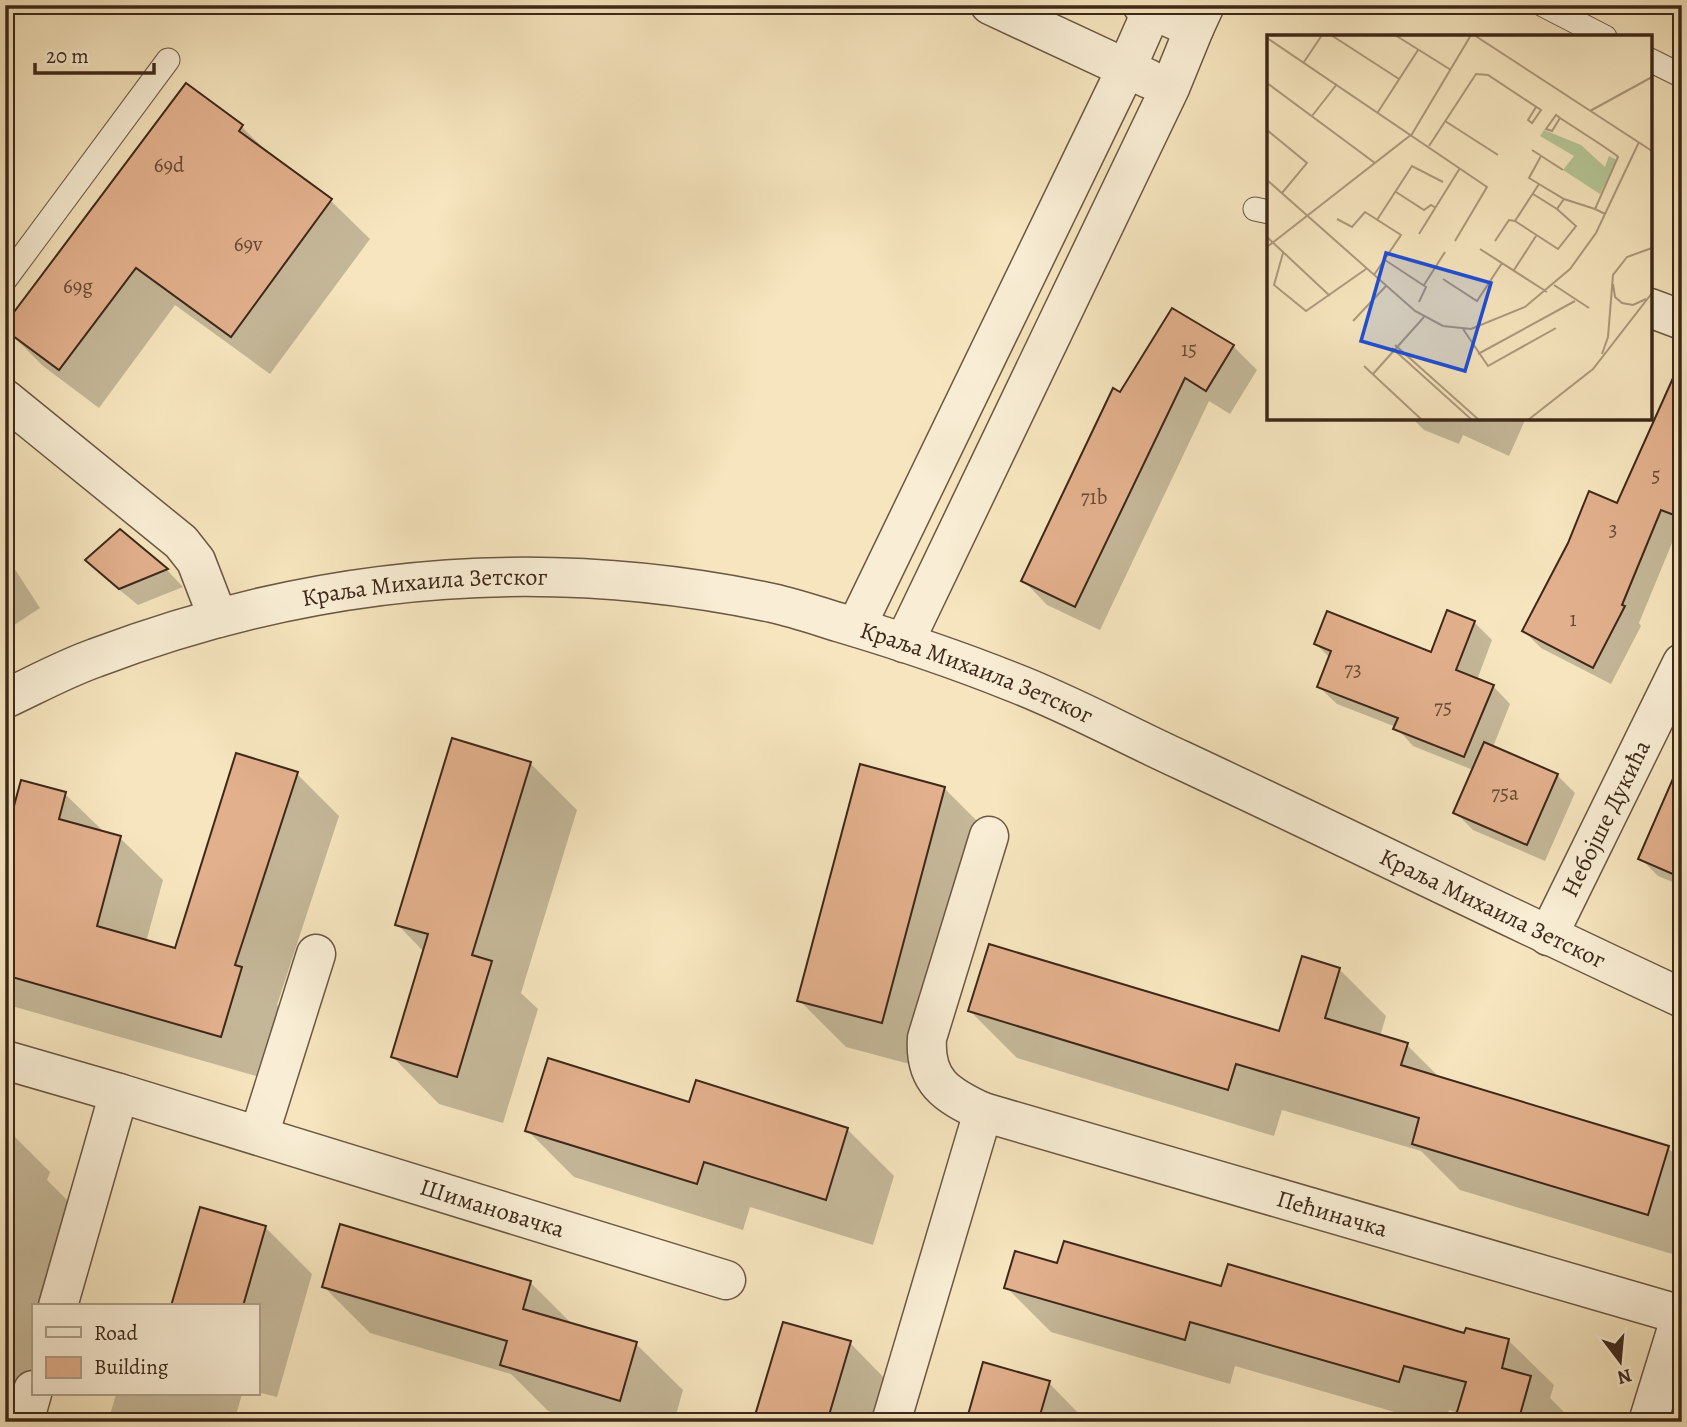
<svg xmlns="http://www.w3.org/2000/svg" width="1687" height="1427" font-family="Alegreya,serif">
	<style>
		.shadow { fill: #0003 }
		.building { fill: #e2b08c; stroke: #3d281a; stroke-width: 2 }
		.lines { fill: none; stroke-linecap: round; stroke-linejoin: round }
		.service-casing { stroke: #6b5743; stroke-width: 25 }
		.minor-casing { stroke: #6b5743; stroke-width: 41 }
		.tertiary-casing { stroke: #6b5743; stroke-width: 41 }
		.service { stroke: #f9eed5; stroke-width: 23 }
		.minor { stroke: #f9eed5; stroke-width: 38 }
		.tertiary { stroke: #f9eed5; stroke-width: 38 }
		.labels { text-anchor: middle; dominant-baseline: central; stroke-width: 5; stroke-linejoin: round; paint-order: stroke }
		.number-label { font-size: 21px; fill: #664a36 }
		.street-label { font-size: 24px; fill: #3d281a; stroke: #f9eed5 }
		.inset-road { fill: none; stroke: #ac997c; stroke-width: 2 }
		.view { fill: #1d4ed8; fill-opacity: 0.15; stroke: #1d4ed8; stroke-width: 3.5 }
		.inset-edge { fill: none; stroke: #3d281a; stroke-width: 3.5 }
	</style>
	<rect width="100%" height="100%" fill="#f6e5be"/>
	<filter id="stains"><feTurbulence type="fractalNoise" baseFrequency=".00286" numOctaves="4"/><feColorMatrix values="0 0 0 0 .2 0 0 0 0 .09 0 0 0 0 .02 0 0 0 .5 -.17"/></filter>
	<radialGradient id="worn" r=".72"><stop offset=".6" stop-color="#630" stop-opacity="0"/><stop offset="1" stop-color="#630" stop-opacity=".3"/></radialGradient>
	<g class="shadow">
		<polygon points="242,127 273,158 331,201 370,239 270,374 175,305 99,408 43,366 5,328"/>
		<polygon points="1233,346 1257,370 1230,414 1209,401 1100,630 1047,605 1023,580 1121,394"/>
		<polygon points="1682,366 1682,527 1679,526 1639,623 1641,626 1611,684 1541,648 1524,631 1618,505"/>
		<polygon points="1412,418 1526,418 1509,456 1463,435 1459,444 1424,430"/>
		<polygon points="120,531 167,570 183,587 138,605 105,578 88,560"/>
		<polygon points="5,554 40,608 5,631"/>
		<polygon points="1474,622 1492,640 1477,680 1493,686 1510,704 1493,747 1557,775 1575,793 1545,861 1473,830 1455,812 1473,770 1413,746 1396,727 1337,704 1319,687 1330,658 1316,644 1432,654"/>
		<polygon points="530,763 577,810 521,993 538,1009 503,1123 439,1104 393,1057 424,952 397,924"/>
		<polygon points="1682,766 1682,886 1658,876 1640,858"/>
		<polygon points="297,774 339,816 277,1005 284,1011 263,1078 5,1004 5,846 65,794 105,833 120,838 163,880 146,942 176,950"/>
		<polygon points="944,788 991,835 928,1069 846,1047 799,1000"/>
		<polygon points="1339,969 1386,1016 1380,1036 1407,1045 1442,1080 1668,1148 1682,1161 1682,1257 1460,1190 1421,1151 1282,1110 1274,1136 1017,1058 970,1011 1280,1033"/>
		<polygon points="697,1083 848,1130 894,1176 873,1245 750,1207 743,1230 574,1177 527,1130 691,1105"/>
		<polygon points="5,1127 50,1172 47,1180 82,1215 51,1306 33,1306 33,1367 18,1422 5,1422"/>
		<polygon points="201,1210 265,1227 312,1274 277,1397 257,1392 257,1306 174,1306"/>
		<polygon points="1058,1265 1222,1288 1466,1335 1508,1340 1554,1385 1550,1398 1574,1422 1456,1422 1459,1413 1449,1410 1445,1422 1429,1422 1235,1366 1230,1384 1051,1332 1006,1287"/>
		<polygon points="530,1282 573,1325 636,1344 683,1390 674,1422 583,1422 548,1411 511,1374 370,1333 323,1286"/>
		<polygon points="850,1343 896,1390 887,1422 755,1422"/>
		<polygon points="1049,1383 1087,1422 967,1422"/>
		<polygon points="116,1394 242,1394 234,1422 108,1422"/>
	</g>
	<g class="building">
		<polygon points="186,83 243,125 239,131 332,199 231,337 136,268 59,370 5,330 5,324"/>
		<polygon points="1172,308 1234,345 1206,391 1185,378 1075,607 1021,581 1113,388 1120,392"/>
		<polygon points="1682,358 1682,518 1661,510 1622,605 1625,606 1593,668 1522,631 1568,543 1589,491 1617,503"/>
		<polygon points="120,529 168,569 119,589 85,560"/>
		<polygon points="1447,610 1475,621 1456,670 1494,685 1464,757 1393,729 1398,718 1317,687 1331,651 1314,644 1327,611 1431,652"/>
		<polygon points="452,738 531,762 472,955 492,961 457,1077 391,1057 428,934 395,925"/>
		<polygon points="1484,742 1558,774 1527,845 1453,813"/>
		<polygon points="236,753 298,772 235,965 242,967 221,1037 5,975 5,839 21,780 66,792 59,819 121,836 97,926 175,948"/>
		<polygon points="1682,758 1682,878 1638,859"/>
		<polygon points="860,764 945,787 882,1023 797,1001"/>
		<polygon points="989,944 1279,1031 1302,956 1340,968 1325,1018 1408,1043 1401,1065 1669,1146 1648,1215 1412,1144 1419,1118 1236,1064 1228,1090 968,1011"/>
		<polygon points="548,1058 689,1102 696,1080 848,1128 826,1200 704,1162 697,1184 525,1131"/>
		<polygon points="200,1207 266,1226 243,1306 171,1306"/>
		<polygon points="340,1224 531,1281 523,1309 637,1342 620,1401 500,1365 507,1341 322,1287"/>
		<polygon points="1064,1241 1221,1286 1228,1264 1464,1333 1466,1328 1509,1339 1502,1368 1531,1376 1518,1422 1454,1422 1466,1382 1404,1366 1399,1382 1190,1322 1185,1340 1004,1288 1015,1251 1057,1263"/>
		<polygon points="783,1322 851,1341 827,1422 753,1422"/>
		<polygon points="983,1362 1050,1381 1038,1422 966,1422"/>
	</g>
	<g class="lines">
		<g class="service-casing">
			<g id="service">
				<polyline points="1543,5 1605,37"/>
				<polyline points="1650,60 1682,76"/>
				<polyline points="1255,209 1269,212"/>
				<polyline points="5,280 168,60"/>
			</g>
		</g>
		<g class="minor-casing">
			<g id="minor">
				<polyline points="1194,29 1205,5"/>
				<polyline points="1650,308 1682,320"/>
				<polyline points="5,399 181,542 196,561 218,618"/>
				<path id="s1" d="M 989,836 L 927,1038 C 924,1081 946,1095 983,1112 L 1681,1315"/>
				<path id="s2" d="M 1548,936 L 1682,663"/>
				<polyline points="5,1060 119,1093"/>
				<polyline points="259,1135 316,954"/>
				<path id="s3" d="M 58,1306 L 119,1093 L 726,1280"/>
				<polyline points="24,1422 33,1390"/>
				<polyline points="891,1422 983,1112"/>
				<polyline points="1648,1422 1682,1312"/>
			</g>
		</g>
		<g class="tertiary-casing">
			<g id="tertiary">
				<polyline points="990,5 1149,79"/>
				<polyline points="856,627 1126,69 1152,10"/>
				<polyline points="904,643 1170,88 1194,29 1142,5"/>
				<path id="s4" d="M 5,699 C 35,685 64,669 95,658 C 316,574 540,554 772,603 C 795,608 818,616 841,623 C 898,640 955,659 1010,681 C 1068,703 1124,734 1181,760 C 1348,838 1514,920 1682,998"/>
			</g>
		</g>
		<use href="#service" class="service"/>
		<use href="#minor" class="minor"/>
		<use href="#tertiary" class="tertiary"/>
	</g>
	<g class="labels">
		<g class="number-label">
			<text x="169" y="165">69d</text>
			<text x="248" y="244">69v</text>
			<text x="78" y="286">69g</text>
			<text x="1189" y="349">15</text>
			<text x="1656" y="475">5</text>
			<text x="1094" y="497">71b</text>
			<text x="1613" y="529">3</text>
			<text x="1573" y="619">1</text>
			<text x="1353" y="669">73</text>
			<text x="1443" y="707">75</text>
			<text x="1505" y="793">75a</text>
		</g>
		<g class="street-label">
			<text stroke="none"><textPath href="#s4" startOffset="438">Краља Михаила Зетског</textPath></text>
			<text stroke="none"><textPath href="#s4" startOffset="1004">Краља Михаила Зетског</textPath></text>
			<text stroke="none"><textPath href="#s2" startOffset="131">Небојше Дукића</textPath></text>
			<text stroke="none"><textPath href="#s4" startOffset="1572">Краља Михаила Зетског</textPath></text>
			<text stroke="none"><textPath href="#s3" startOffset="612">Шимановачка</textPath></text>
			<text stroke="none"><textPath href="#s1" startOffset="676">Пећиначка</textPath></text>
		</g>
	</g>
	<g transform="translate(1267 35)">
		<rect width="385" height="385" fill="#f6e5be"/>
		<path d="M 277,95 L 314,110 L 338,132 L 342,121 L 350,125 L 333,159 L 296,135 L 307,121 L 273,101 Z" fill="#b6c697"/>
		<path class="inset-road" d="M 64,0 L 132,44M 128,0 L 184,35M 207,0 L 385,116M 0,3 L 220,152 L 188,206M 37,27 L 55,0M 0,48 L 108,128M 323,76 L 385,42M 111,77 L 151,15M 45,81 L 70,49M 293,83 L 285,96 L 279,94 L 289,80 L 293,83 L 333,109 L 349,120 L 351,122 L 328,174 L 338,179M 178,86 L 231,120M 0,95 L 40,128 L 15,158M 162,111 L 209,39 L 221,40 L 274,75 L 265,88 L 261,85 L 269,72M 265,115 L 296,135M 274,121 L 262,143 L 297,164 L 328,174M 0,145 L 148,276 L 176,291 L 204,294 L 258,272 L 303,234 L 329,198 L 372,107M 272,149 L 248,186 L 291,214 L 309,191 L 290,174 L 297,164M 129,157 L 157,175 L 164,170 L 169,173M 266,159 L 290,174M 70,184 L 85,192 L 98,177 L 134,200 L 107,240M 110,185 L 145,131 L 176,147M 152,199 L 193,133M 0,202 L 63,261M 228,206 L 242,185 L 248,186M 0,212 L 145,99 L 204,0M 213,214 L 280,257M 16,218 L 7,250 L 39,276 L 99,234M 118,225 L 159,252 L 152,267M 247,235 L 269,201M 176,244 L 210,266 L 235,228M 346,249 L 348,262 L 355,268 L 366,270 L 379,264M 157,250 L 178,217M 287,250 L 322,273M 86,286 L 119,251M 196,294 L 221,331 L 289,293M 128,310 L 212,385M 125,313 L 205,385M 211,319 L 308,266M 335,319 L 341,302 L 346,240 L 360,222 L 385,213M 97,331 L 155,385M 106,339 L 157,282M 261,385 L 326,334 L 385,258"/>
		<path class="view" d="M 119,218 L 224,248 L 198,336 L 94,306 Z"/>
		<rect width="385" height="385" class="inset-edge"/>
	</g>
	<rect width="1687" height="1427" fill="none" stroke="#f6e5be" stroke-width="28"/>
	<rect x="7" y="7" width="1673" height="1413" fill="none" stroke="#3d281a" stroke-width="3.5"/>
	<rect x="14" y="14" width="1659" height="1399" fill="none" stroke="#3d281a" stroke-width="2"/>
	<rect x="32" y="1304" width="228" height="91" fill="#f9eed5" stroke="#ae9f8a" stroke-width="2"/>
	<rect x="46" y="1327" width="35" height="10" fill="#f9eed5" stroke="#ae9f8a" stroke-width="2"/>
	<text x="94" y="1340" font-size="21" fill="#3d281a">Road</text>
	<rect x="46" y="1357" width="35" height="21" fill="#e2b08c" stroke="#ae9f8a" stroke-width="2"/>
	<text x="94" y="1374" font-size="21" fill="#3d281a">Building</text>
	<g transform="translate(1620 1361) rotate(164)" stroke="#f9eed5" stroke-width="5" paint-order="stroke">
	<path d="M0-5L12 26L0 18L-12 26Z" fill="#3d281a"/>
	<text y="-10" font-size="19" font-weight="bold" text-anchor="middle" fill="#3d281a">N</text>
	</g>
	<path d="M35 63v10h119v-10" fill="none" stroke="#3d281a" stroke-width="3.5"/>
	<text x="46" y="63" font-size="21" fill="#3d281a" stroke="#f9eed5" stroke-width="5" paint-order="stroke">20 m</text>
	<rect width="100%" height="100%" filter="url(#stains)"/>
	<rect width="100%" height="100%" fill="url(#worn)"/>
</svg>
